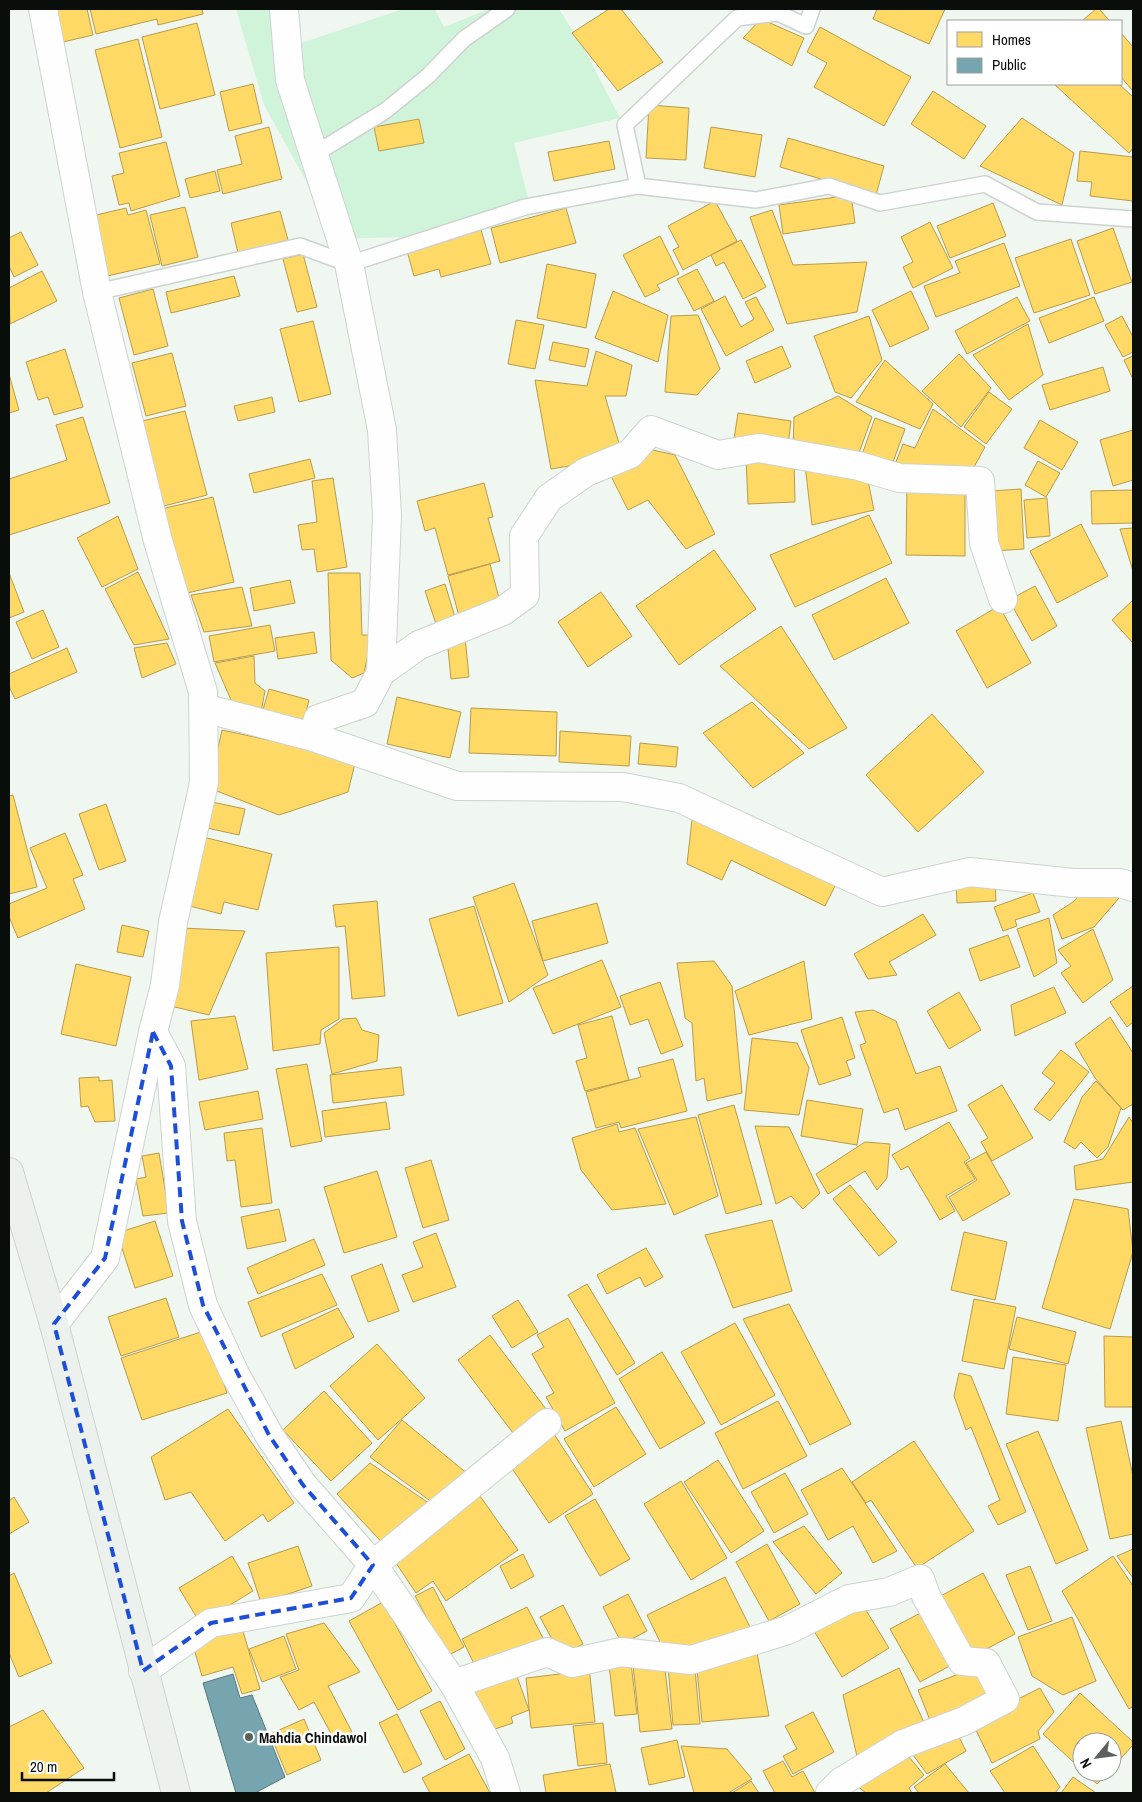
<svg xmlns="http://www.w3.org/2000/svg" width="1142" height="1802" font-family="'Archivo Narrow',sans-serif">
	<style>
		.green { fill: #cff4da }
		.homes { fill: #ffd966; stroke: #b69c4b }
		.public { fill: #76a5af; stroke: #56787e }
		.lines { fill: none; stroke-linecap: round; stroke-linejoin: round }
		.service-casing { stroke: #cdd3cf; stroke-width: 18 }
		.minor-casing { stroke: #cdd3cf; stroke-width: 30 }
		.secondary-casing { stroke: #cdd3cf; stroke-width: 30 }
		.service { stroke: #fdfefd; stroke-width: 15 }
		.minor { stroke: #fdfefd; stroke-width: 28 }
		.secondary { stroke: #ecf1ee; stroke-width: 28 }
		.marked { fill: none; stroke: #1d4ed8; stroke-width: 4; stroke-dasharray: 10 6; stroke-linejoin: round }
		.poi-dot { fill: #5a605c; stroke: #fff; stroke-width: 2 }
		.labels { text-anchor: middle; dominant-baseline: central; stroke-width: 5; stroke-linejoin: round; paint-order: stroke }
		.poi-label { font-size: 15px; font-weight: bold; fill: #0a0e0b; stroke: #fff; text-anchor: start }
	</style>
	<rect width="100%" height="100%" fill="#f0f7f1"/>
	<polygon class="green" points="236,9 290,9 301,43 403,9 435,9 444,27 489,9 559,9 583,47 620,118 514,143 530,206 404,237 338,239 264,105"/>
	<g class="homes">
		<polygon points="55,9 87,9 93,35 63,42"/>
		<polygon points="90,9 202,9 203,14 158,25 157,19 96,34"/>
		<polygon points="609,9 621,9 663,62 618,91 572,33"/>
		<polygon points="877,9 945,9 929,44 873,19"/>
		<polygon points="1096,9 1099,9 1110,21 1082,21"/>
		<polygon points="761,19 804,38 792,66 743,38"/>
		<polygon points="197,23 215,95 160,109 142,37"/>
		<polygon points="820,27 911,77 884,126 814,87 827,63 807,52"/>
		<polygon points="1121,33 1133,47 1133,91 1121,77"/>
		<polygon points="138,39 162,137 120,148 95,50"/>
		<polygon points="253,84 262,123 229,131 220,92"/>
		<polygon points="1054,84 1119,84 1133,97 1133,148 1129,153"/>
		<polygon points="933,91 986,126 964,159 911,124"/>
		<polygon points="649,105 689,108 686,160 646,158"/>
		<polygon points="1022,118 1074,153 1062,205 980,166"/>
		<polygon points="419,119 424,143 379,151 374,127"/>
		<polygon points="269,127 282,179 223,194 217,170 242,164 235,136"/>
		<polygon points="711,127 762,135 755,177 704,168"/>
		<polygon points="788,138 884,166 876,195 780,167"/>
		<polygon points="609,141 615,169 554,181 548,152"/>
		<polygon points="166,142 180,196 131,211 129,203 119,205 112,176 124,173 119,153"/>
		<polygon points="1080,151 1133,157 1133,201 1090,196 1092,182 1077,181"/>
		<polygon points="215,171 220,191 190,198 185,179"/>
		<polygon points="851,195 855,223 783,234 779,205"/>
		<polygon points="715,201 737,241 683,270 673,250 679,247 668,226"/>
		<polygon points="993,203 1006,236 950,258 937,226"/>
		<polygon points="185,207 198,257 162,266 150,215"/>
		<polygon points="126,208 128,215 146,210 160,264 107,276 92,216"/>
		<polygon points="566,208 576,243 500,263 491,228"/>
		<polygon points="772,210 793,265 867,262 857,312 787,324 750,217"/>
		<polygon points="280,211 288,240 238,253 231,223"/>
		<polygon points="930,222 953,268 913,288 903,267 913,262 901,237"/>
		<polygon points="1113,228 1132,282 1095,294 1077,241"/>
		<polygon points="481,230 491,264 441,277 439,269 414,276 407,251"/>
		<polygon points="21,232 38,265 14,277 9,266 9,238"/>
		<polygon points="660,236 679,274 657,285 660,290 645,297 623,255"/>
		<polygon points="1071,239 1090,295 1034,313 1015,258"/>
		<polygon points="741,240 766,287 743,299 724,262 716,266 711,255"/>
		<polygon points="1004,243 1020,286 936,317 924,286 960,273 955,261"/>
		<polygon points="303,254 317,307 297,312 283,259"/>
		<polygon points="547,264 596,274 586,328 537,318"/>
		<polygon points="697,269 714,301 694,311 677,279"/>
		<polygon points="42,271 57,301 10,324 9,288"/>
		<polygon points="234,276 240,296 171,313 166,292"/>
		<polygon points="153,289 168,346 134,355 119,298"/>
		<polygon points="613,291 668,315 658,362 595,338"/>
		<polygon points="911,291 929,329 890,347 872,310"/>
		<polygon points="725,296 741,327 754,319 745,302 756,297 774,330 726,356 701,309"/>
		<polygon points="1017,297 1030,321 967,354 955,331"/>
		<polygon points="1094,297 1104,321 1049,343 1039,318"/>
		<polygon points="698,315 720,369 697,395 665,392 671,316"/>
		<polygon points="869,316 882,360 851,398 835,392 814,336"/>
		<polygon points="1122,316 1133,337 1133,352 1123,357 1105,325"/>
		<polygon points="516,320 544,325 535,369 508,364"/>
		<polygon points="313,321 331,394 299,402 280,329"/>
		<polygon points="1028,324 1043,375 1009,400 973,355"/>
		<polygon points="553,342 589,349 585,367 549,360"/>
		<polygon points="782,346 791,367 755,383 746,361"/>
		<polygon points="65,349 83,407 54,415 48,397 38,400 26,362"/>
		<polygon points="596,351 632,365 626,396 605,396 623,457 551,469 535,380 587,386"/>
		<polygon points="172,353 186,406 146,416 132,363"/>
		<polygon points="959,354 991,388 961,427 922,391"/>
		<polygon points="1133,356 1133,379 1124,360"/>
		<polygon points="885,360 933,404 920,429 856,402"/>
		<polygon points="1103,367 1110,391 1050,410 1042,385"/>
		<polygon points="9,374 19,410 9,413"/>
		<polygon points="989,392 1012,409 986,444 964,427"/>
		<polygon points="838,396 872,417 856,461 793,448 794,417"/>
		<polygon points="272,397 275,412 238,421 234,406"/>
		<polygon points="933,409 985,447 968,478 892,472 903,444 915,448"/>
		<polygon points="185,411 207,495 164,506 142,421"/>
		<polygon points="738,413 791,421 788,446 734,439"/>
		<polygon points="83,417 110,503 9,535 9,479 67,460 56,425"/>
		<polygon points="875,418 905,429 889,473 859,463"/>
		<polygon points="1040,420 1078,442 1062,470 1024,448"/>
		<polygon points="1133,430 1133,480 1113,486 1100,440"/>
		<polygon points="653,450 675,455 715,534 686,549 648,500 628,510 608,470"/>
		<polygon points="746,458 794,459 795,502 748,504"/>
		<polygon points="310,459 315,478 254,493 249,474"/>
		<polygon points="1038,461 1060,473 1046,497 1025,485"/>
		<polygon points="805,465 866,471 874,510 812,525"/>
		<polygon points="333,478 347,567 317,572 314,549 302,550 298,525 317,522 312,481"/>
		<polygon points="907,481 965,482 965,556 906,555"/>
		<polygon points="484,483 493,517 488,518 500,561 448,575 435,528 425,531 417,501"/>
		<polygon points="1021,489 1024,549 993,551 990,491"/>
		<polygon points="1133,490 1133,523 1092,524 1091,491"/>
		<polygon points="213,497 234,582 183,594 161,509"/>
		<polygon points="1047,498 1050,536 1027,538 1024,500"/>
		<polygon points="869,515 892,563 795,607 770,555"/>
		<polygon points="118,516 138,569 102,587 77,538"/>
		<polygon points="1081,524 1108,576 1057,603 1030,551"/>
		<polygon points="1133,528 1133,571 1120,529"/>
		<polygon points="714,550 756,609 679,665 636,606"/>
		<polygon points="490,564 500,602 459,616 448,576"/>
		<polygon points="138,572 169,639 134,645 105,589"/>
		<polygon points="9,573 24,612 9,618"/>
		<polygon points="328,573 360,573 362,635 372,635 364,673 352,678 331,660"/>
		<polygon points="886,578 909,623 834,660 812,615"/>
		<polygon points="290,580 295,603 254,611 250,588"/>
		<polygon points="445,584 455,617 436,624 425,591"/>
		<polygon points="1035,586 1057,626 1032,641 1009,600"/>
		<polygon points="242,587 252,626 204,632 191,595"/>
		<polygon points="601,592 632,636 588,667 558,622"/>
		<polygon points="1133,600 1133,643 1112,620"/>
		<polygon points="999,606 1031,663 987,688 956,631"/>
		<polygon points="43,610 59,647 32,659 16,622"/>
		<polygon points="270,625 275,651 214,662 209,636"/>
		<polygon points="781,626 847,728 809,749 720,666"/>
		<polygon points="314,632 317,653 278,659 275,638"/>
		<polygon points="465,637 469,677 451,679 447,639"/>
		<polygon points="167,643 176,664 142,678 134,648"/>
		<polygon points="67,648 77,672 15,699 9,686 9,674"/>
		<polygon points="254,656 255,683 265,691 261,712 234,707 215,663"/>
		<polygon points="269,689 309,700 303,724 262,713"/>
		<polygon points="397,697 461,712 450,758 387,744"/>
		<polygon points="752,702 804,753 753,788 703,733"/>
		<polygon points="471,708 557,712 556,756 469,753"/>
		<polygon points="932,714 984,772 918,832 866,775"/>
		<polygon points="222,730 356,759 348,792 279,815 209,788"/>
		<polygon points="560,731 631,736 629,766 559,762"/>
		<polygon points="640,743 678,747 676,767 638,764"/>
		<polygon points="13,795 37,887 9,894 9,796"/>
		<polygon points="212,802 245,809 239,835 207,828"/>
		<polygon points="106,804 126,861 99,870 79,814"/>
		<polygon points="693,811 840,876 825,906 731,860 722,880 687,864"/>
		<polygon points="65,833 83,875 73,879 85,909 18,938 9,917 9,904 47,888 30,848"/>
		<polygon points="203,837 272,854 258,910 224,902 221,914 186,905"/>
		<polygon points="995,880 996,901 957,903 956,882"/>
		<polygon points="514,883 548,975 509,1002 473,897"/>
		<polygon points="1087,888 1119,898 1094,927 1062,939 1053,915 1073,902"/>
		<polygon points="1033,893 1040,912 1015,920 1017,926 1003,931 994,907"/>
		<polygon points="377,901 385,996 352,999 345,926 336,927 333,905"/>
		<polygon points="597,903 608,943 543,961 532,921"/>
		<polygon points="474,906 503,1003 458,1016 429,919"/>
		<polygon points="923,914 936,935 889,962 897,975 868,979 854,954"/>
		<polygon points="1049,918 1057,963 1034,977 1017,929"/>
		<polygon points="122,925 149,931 143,957 117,952"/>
		<polygon points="182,928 245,931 209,1015 166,1005"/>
		<polygon points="1093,929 1113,980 1083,1003 1061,973 1071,966 1058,950"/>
		<polygon points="1008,935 1020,967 980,981 969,949"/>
		<polygon points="339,947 339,1019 321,1030 320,1044 273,1051 266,953"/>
		<polygon points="602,960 621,1007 553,1034 533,988"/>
		<polygon points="714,961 732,986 742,1093 707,1101 704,1078 696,1081 692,1023 685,1018 677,963"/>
		<polygon points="804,961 812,1019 749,1035 735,991"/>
		<polygon points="76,964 131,977 116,1046 61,1034"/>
		<polygon points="660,982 683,1046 661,1054 648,1019 630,1025 620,996"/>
		<polygon points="1133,986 1133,1022 1127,1027 1110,1002"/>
		<polygon points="1054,987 1066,1013 1015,1036 1011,1005"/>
		<polygon points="959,992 981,1030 949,1049 927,1011"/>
		<polygon points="873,1010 896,1021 916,1074 940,1066 957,1111 905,1130 898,1108 884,1113 860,1045 866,1043 855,1012"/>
		<polygon points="235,1016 248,1069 199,1080 191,1021"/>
		<polygon points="612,1016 629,1080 585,1091 576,1061 587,1058 578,1025"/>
		<polygon points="842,1017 855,1058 846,1061 851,1075 819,1085 801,1030"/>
		<polygon points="1110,1017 1133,1053 1133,1104 1123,1110 1095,1078 1075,1044"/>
		<polygon points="356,1018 362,1030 379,1035 377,1061 332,1074 324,1033 343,1019"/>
		<polygon points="752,1038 797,1043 809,1068 799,1115 744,1110"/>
		<polygon points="1061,1050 1089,1072 1050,1121 1034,1109 1055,1083 1042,1073"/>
		<polygon points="673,1059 687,1111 621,1128 619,1122 596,1128 586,1092 641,1077 638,1068"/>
		<polygon points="307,1064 322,1141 291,1147 276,1069"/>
		<polygon points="401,1067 404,1095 333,1103 330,1075"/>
		<polygon points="99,1077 99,1081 112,1080 115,1121 95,1122 88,1106 81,1107 79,1078"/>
		<polygon points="1096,1081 1121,1108 1108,1147 1097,1158 1081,1142 1075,1149 1064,1142 1082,1097"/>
		<polygon points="1002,1085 1033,1138 992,1161 981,1142 988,1138 968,1105"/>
		<polygon points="258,1091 263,1119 205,1130 199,1102"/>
		<polygon points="807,1100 863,1109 857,1145 801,1136"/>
		<polygon points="386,1102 390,1129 325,1137 322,1111"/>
		<polygon points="734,1105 762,1204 726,1214 698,1115"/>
		<polygon points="696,1117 718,1196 674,1215 638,1129"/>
		<polygon points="1129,1117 1133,1123 1133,1182 1076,1190 1074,1166 1103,1159"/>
		<polygon points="949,1122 970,1158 964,1162 975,1179 946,1196 955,1211 940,1220 908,1166 901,1170 892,1155"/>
		<polygon points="617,1124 619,1132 635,1128 666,1204 612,1210 581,1170 572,1138"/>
		<polygon points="755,1126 789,1127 820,1193 803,1209 791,1196 776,1204"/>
		<polygon points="262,1128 272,1203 241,1207 235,1160 227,1161 224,1133"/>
		<polygon points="865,1142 890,1144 887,1178 877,1190 865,1171 828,1194 816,1174"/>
		<polygon points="986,1152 1010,1194 963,1221 949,1197 977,1180 966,1163"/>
		<polygon points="159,1153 169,1213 143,1216 136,1179 146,1177 142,1156"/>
		<polygon points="431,1160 449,1220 423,1228 405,1168"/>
		<polygon points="377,1171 397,1237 344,1253 324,1187"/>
		<polygon points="850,1185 897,1242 879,1256 833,1199"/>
		<polygon points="1074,1199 1128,1209 1133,1252 1110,1329 1042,1308"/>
		<polygon points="279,1209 286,1241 247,1249 241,1217"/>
		<polygon points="772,1220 792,1291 733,1308 705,1235"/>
		<polygon points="155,1221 173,1276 135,1288 117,1233"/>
		<polygon points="964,1232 1007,1242 995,1300 951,1290"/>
		<polygon points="436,1233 456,1287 413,1302 402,1275 423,1267 413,1242"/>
		<polygon points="314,1239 325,1265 258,1294 247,1268"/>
		<polygon points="646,1248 663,1277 645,1287 640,1277 607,1294 597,1275"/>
		<polygon points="382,1264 399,1311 368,1322 351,1276"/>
		<polygon points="322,1274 337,1305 261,1337 248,1302"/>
		<polygon points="587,1284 635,1363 617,1375 568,1295"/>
		<polygon points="166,1298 179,1337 121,1356 108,1317"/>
		<polygon points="974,1299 1016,1307 1004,1369 962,1361"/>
		<polygon points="518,1300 538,1332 512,1348 492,1316"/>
		<polygon points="789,1304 851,1424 810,1445 743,1319"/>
		<polygon points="338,1308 354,1337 295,1369 282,1334"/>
		<polygon points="1017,1317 1076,1332 1068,1364 1009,1349"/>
		<polygon points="568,1318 615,1403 565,1431 546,1397 554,1393 532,1354 544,1347 537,1335"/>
		<polygon points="735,1323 775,1395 721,1425 681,1352"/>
		<polygon points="207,1330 227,1393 142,1420 121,1358"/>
		<polygon points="490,1335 549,1413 516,1437 458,1360"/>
		<polygon points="1104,1336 1133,1337 1133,1407 1105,1407"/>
		<polygon points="377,1344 425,1398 378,1440 330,1386"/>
		<polygon points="662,1352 705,1423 660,1449 619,1379"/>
		<polygon points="1013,1357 1066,1365 1058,1421 1006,1414"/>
		<polygon points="959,1373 971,1376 1026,1512 998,1525 988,1506 1000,1500 971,1427 966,1430 954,1396"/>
		<polygon points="324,1391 372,1443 331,1481 283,1430"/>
		<polygon points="778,1401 807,1456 743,1489 715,1433"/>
		<polygon points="616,1407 646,1454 594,1487 564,1439"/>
		<polygon points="228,1409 294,1503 268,1522 263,1514 225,1541 191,1492 165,1500 151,1457"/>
		<polygon points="402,1420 474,1479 440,1508 370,1457"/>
		<polygon points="1121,1421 1133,1476 1133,1534 1110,1539 1086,1428"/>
		<polygon points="552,1431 593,1494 549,1523 507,1461"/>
		<polygon points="1038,1431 1088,1550 1056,1564 1006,1444"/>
		<polygon points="914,1441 974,1531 917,1568 871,1500 866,1503 852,1482"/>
		<polygon points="718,1460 764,1531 731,1553 684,1482"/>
		<polygon points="370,1463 436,1508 387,1548 337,1494"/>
		<polygon points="842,1468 897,1551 873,1563 853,1526 828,1540 801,1490"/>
		<polygon points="785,1473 808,1514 774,1533 751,1492"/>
		<polygon points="681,1481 727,1558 691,1580 644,1504"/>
		<polygon points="480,1496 518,1550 446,1601 433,1581 416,1593 392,1557"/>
		<polygon points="14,1497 29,1522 9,1534 9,1501"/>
		<polygon points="595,1499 630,1559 600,1576 565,1516"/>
		<polygon points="804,1526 842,1573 816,1594 773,1542"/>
		<polygon points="767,1544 800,1604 769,1621 736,1562"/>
		<polygon points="298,1546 312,1586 261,1603 248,1563"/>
		<polygon points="1133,1549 1133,1578 1117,1556"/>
		<polygon points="523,1554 534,1576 511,1589 500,1566"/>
		<polygon points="232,1556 253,1591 200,1623 179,1588"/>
		<polygon points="1113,1556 1133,1586 1133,1706 1129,1709 1062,1591"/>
		<polygon points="1030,1566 1052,1621 1028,1630 1006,1575"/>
		<polygon points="14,1573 52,1663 19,1677 9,1653 9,1576"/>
		<polygon points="983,1573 1015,1634 969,1658 937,1598"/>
		<polygon points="725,1577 751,1629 690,1656 663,1648 647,1615"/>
		<polygon points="433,1587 464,1647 447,1656 415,1596"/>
		<polygon points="628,1594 647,1631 622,1644 603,1607"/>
		<polygon points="383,1602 432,1691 398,1710 349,1621"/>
		<polygon points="861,1602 889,1648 842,1677 814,1631"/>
		<polygon points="563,1605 583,1644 561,1656 540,1617"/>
		<polygon points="527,1607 544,1640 478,1672 462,1639"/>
		<polygon points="926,1610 955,1663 920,1682 890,1629"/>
		<polygon points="1072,1617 1096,1681 1063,1695 1032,1676 1018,1637"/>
		<polygon points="324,1623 360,1672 328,1686 352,1732 335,1741 314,1702 299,1710 280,1677 299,1670 286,1634"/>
		<polygon points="242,1628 260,1689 242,1694 233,1667 202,1676 192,1642"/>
		<polygon points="284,1636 296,1669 262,1682 249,1649"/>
		<polygon points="756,1648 769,1716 702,1722 697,1669"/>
		<polygon points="664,1661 672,1729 640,1732 633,1664"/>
		<polygon points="631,1663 637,1714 615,1716 609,1665"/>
		<polygon points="668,1666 695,1669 700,1724 673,1725"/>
		<polygon points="589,1667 595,1722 531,1728 526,1678 560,1674 560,1670"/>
		<polygon points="976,1667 991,1705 933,1728 918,1690"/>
		<polygon points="899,1668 927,1729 858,1761 843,1695"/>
		<polygon points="515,1671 529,1710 511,1717 513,1723 489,1731 473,1686"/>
		<polygon points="1040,1688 1054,1712 1038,1731 1040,1739 992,1763 972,1722"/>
		<polygon points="1080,1693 1133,1742 1133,1745 1112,1768 1112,1742 1082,1742 1082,1770 1043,1734"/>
		<polygon points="440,1701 465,1749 445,1760 420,1711"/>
		<polygon points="43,1710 84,1768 46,1793 9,1793 9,1727"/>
		<polygon points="813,1712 834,1752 793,1774 783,1756 797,1749 785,1726"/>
		<polygon points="397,1714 422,1764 404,1773 379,1723"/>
		<polygon points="304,1719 321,1760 287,1775 270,1734"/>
		<polygon points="603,1723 607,1763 578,1766 573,1726"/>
		<polygon points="955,1729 966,1751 927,1774 910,1751"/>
		<polygon points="677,1740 685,1777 649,1785 641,1748"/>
		<polygon points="681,1746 727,1749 752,1779 728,1793 694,1793"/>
		<polygon points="1033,1746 1060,1787 1055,1793 1005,1793 990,1771"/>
		<polygon points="904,1751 924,1775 909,1788 912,1793 866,1793 851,1781"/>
		<polygon points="469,1754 490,1793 430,1793 422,1778"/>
		<polygon points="783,1761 792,1777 803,1771 815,1793 775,1793 763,1771"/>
		<polygon points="610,1764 616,1793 546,1793 543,1775"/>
		<polygon points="945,1764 969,1793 919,1793 914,1787"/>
		<polygon points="1084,1772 1108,1772 1097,1784"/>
		<polygon points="1073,1777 1096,1793 1061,1793"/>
		<polygon points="751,1781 759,1793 732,1793"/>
	</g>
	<polygon class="public" points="233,1674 240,1698 252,1695 285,1777 255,1793 236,1793 203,1683"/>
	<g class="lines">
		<g class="service-casing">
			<g id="service">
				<polyline points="313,155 385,111 428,76 464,39 507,9"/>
				<polyline points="638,186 756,200 829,186 880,203 985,184 1037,212 1133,219"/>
				<polyline points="97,292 300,246 349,264 525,207 638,186 625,125 737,18 778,13 806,26 812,9"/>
			</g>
		</g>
		<g class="minor-casing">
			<g id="minor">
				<polyline points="43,9 97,292 158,541 203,692 204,783 173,922 165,985 153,1032 171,1066 182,1221 203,1305 235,1374 269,1435 303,1485 373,1565 454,1684 495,1758 506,1793"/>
				<polyline points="284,9 290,80 349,264 382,430 387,515 381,672 365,703 318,719 313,737"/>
				<polyline points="381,672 419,645 503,611 525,595 524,536 549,498 586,472 630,454 651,430 718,455 759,448 859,466 899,478 980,481 984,543 1003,599"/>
				<polyline points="204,708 313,737 457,786 623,787 679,798 882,892 970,872 1073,883 1120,883 1133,887"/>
				<polyline points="54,1324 105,1258 153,1032"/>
				<polyline points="143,1671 211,1623 351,1598 373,1565 547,1423"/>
				<polyline points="454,1684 547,1652 572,1663 621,1652 691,1660 788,1630 849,1599 889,1592 920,1579 926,1596 962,1661 986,1663 1005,1699 964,1721 903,1744 841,1782 830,1793"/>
			</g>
		</g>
		<g class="secondary-casing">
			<polyline id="secondary" points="9,1172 54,1324 176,1793"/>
		</g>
		<use href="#service" class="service"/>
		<use href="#minor" class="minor"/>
		<use href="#secondary" class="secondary"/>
	</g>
	<path class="marked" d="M 153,1032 L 171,1066 L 182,1221 L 203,1305 L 269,1435 L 303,1485 L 373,1565 L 351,1598 L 211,1623 L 143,1671 L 54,1324 L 105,1258 Z"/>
	<circle class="poi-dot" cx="249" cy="1737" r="5"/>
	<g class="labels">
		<g class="poi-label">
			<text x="259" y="1737">Mahdia Chindawol</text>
		</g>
	</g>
	<rect width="1142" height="1802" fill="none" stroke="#0a0e0b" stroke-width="20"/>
	<rect x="947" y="20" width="175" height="65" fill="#ffffff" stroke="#9d9f9d"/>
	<rect x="957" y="32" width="25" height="15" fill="#ffd966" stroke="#9d9f9d"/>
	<text x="992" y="45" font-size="15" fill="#0a0e0b">Homes</text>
	<rect x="957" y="58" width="25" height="15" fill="#76a5af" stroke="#9d9f9d"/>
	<text x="992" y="70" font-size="15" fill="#0a0e0b">Public</text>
	<g transform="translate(1097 1757) rotate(241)"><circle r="24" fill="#ffffff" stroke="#9d9f9d"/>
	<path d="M0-4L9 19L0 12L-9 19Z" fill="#5a605c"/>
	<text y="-8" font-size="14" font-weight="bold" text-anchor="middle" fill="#0a0e0b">N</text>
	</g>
	<path d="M22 1772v8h92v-8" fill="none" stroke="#0a0e0b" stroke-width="2.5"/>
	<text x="30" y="1772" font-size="15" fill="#0a0e0b" stroke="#ffffff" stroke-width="4" paint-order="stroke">20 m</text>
</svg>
